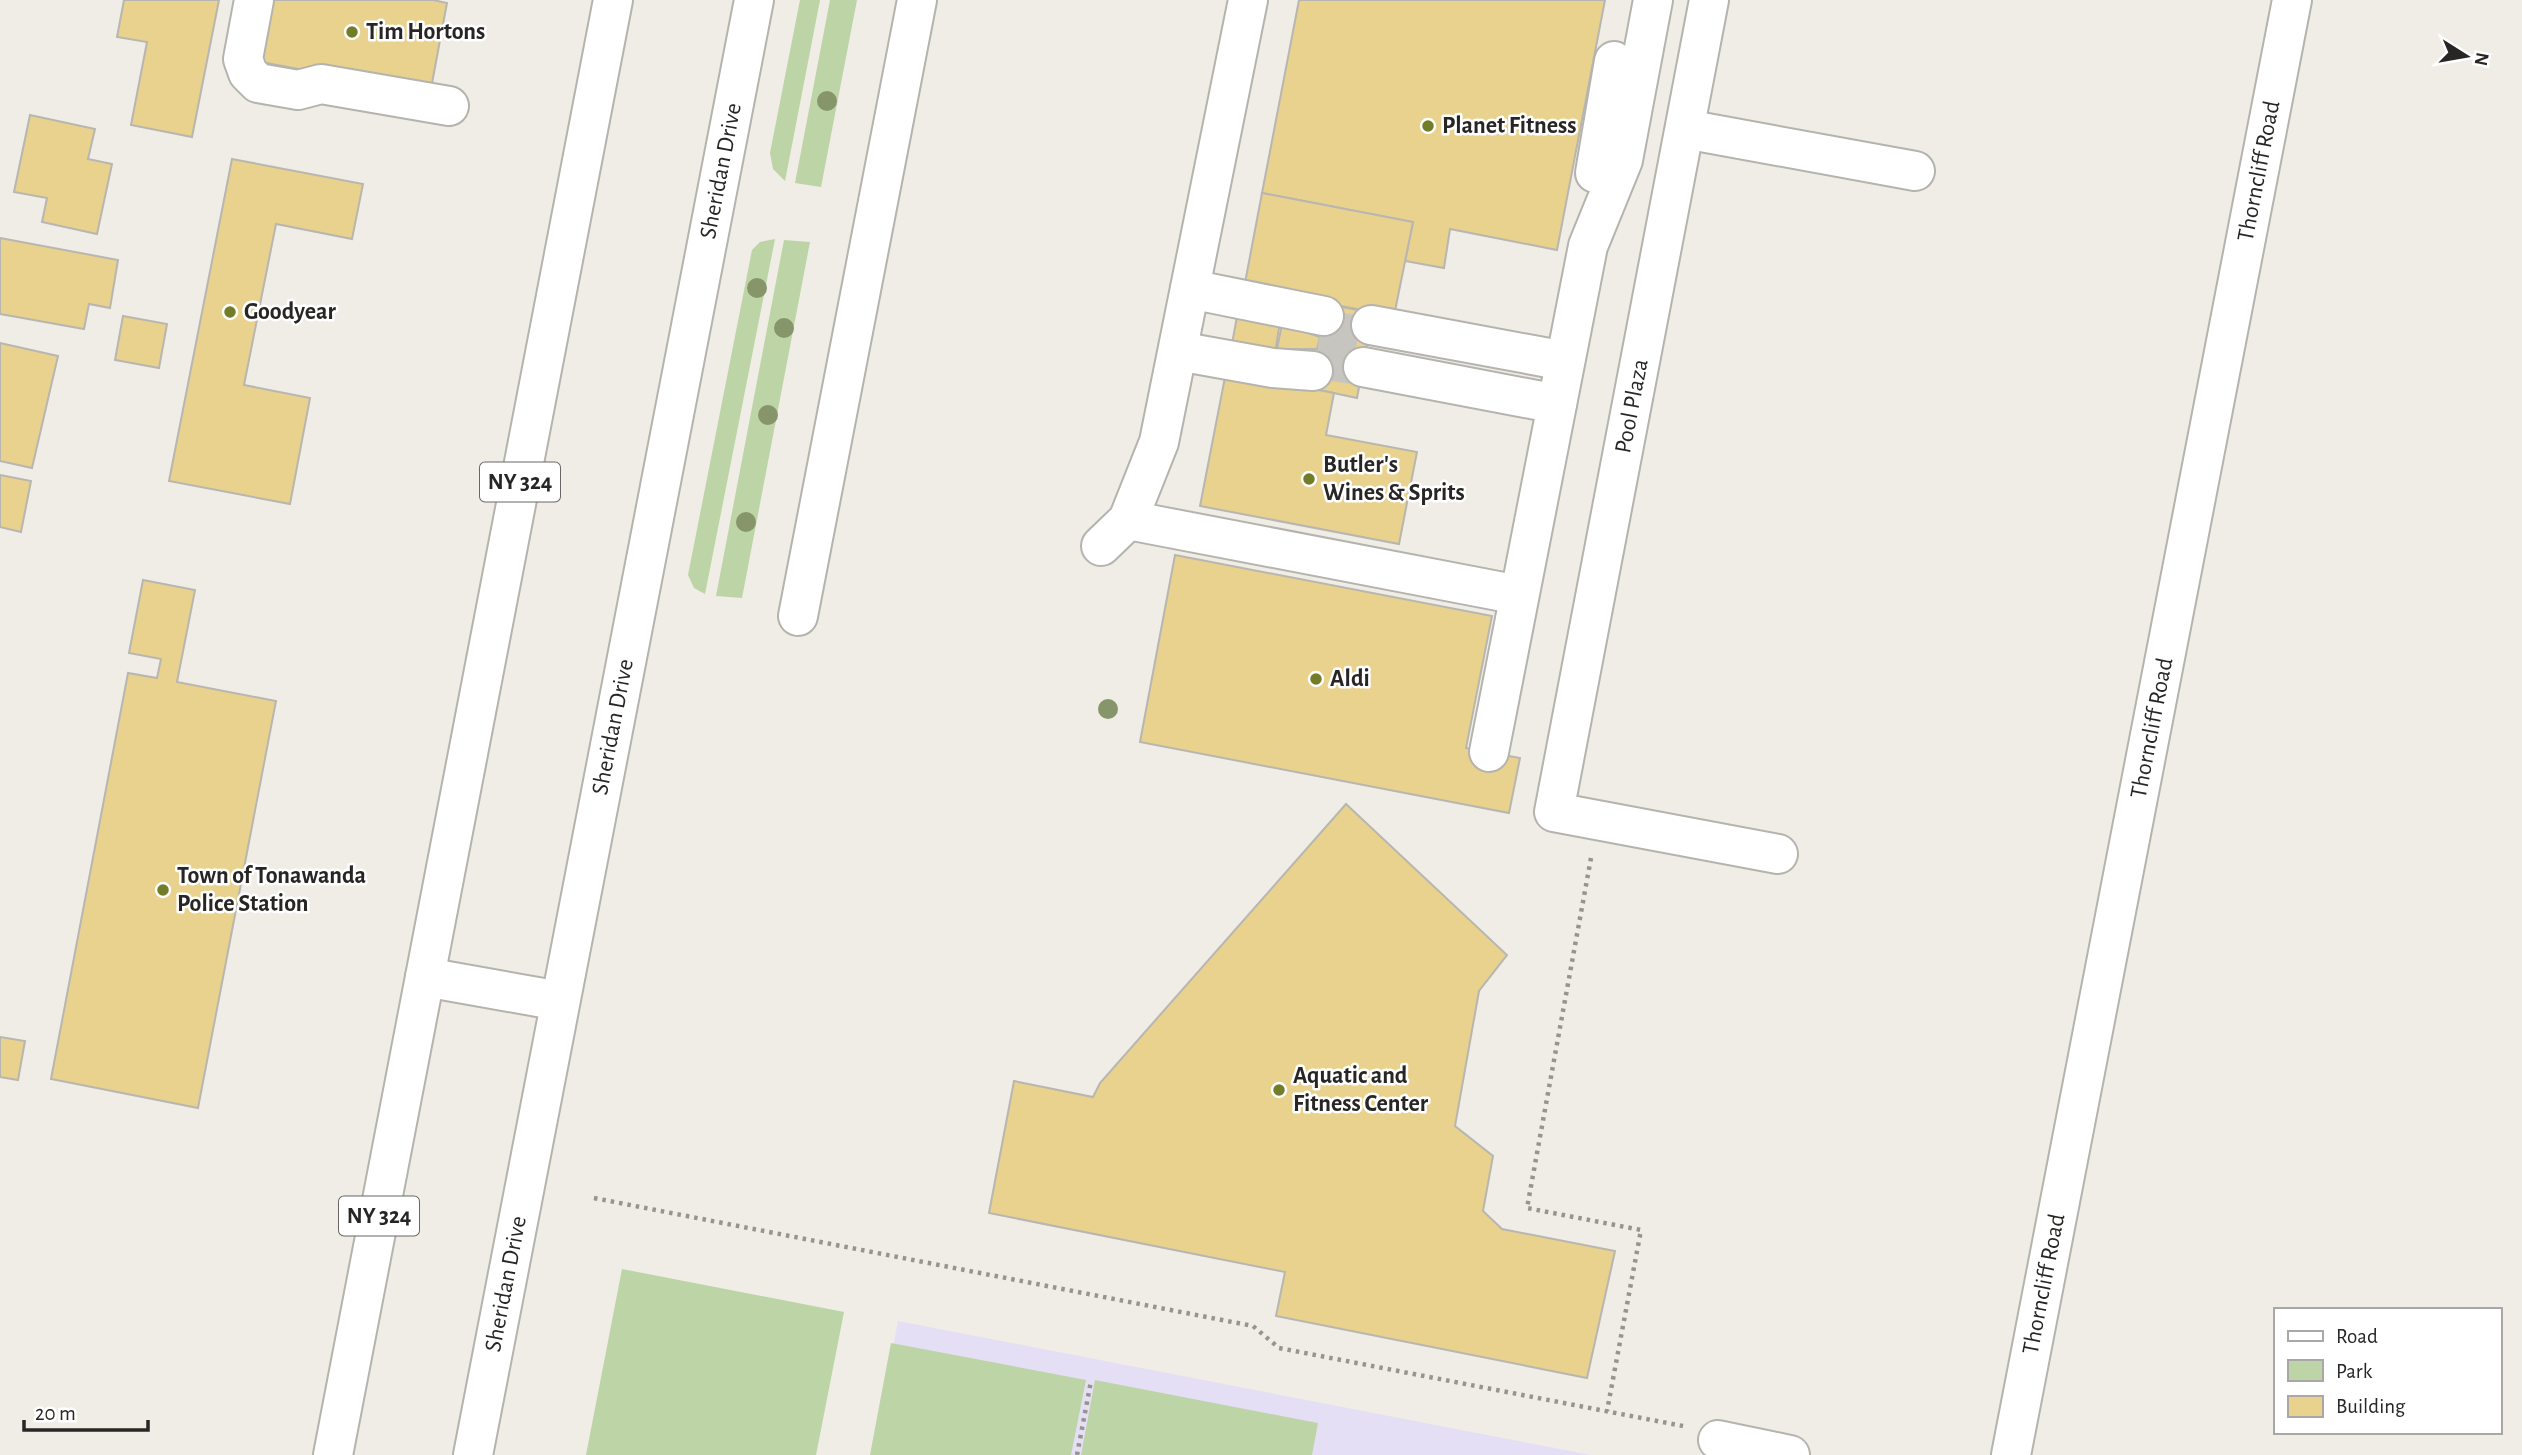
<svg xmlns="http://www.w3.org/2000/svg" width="2522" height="1455" font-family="'Alegreya Sans',sans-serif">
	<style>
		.education { fill: #e5dff5 }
		.green { fill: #bdd4a6 }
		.building { fill: #e9d28d; stroke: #b8b6b0; stroke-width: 2 }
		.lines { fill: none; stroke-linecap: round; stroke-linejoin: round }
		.minor-tunnel { stroke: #c7c5bf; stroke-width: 38; stroke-dasharray: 38 19; stroke-linecap: butt }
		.minor-casing { stroke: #b5b3ad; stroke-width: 42 }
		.major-casing { stroke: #b5b3ad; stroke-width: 42 }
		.path { stroke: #96948f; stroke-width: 4.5; stroke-dasharray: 3.5 5; stroke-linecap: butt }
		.minor { stroke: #fff; stroke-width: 38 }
		.major { stroke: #fff; stroke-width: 38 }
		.tree { fill: #87956b }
		.poi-dot { fill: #737d29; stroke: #fff; stroke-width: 2.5 }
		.labels { text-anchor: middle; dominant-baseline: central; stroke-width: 5; stroke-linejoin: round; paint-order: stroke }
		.shield { fill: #fff; stroke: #686766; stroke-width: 2 }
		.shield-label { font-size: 23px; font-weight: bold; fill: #272624 }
		.poi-label { font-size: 24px; font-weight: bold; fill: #272624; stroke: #fff; text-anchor: start }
		.street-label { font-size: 24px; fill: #272624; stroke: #fff }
	</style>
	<rect width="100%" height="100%" fill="#efede6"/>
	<polygon class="education" points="898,1321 1591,1455 873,1455"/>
	<g class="green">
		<polygon points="800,0 820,0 785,181 773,169 770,153"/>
		<polygon points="830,0 857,0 821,187 795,183"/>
		<polygon points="775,239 705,594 694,588 688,575 752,250 760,242"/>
		<polygon points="784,240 810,242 742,598 716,596"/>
		<polygon points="622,1269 844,1312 816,1455 586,1455"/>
		<polygon points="891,1343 1086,1380 1071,1455 870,1455"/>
		<polygon points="1095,1380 1318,1423 1312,1455 1081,1455"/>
	</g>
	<g class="building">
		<polygon points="124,0 219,0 192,137 131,125 147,42 117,37"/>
		<polygon points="268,0 433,0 447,3 430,94 256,61"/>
		<polygon points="1299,0 1605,0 1557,250 1450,229 1444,268 1405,261 1413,222 1262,193"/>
		<polygon points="30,115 95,129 88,159 112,164 97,234 42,222 47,198 14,192"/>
		<polygon points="232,159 363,184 352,239 276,224 244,385 310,398 290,504 169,481"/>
		<polygon points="1262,193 1413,222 1394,316 1244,288"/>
		<polygon points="0,238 118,260 110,308 89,304 84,329 0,314"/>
		<polygon points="1327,304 1373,313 1357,398 1310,388"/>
		<polygon points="1238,311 1280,322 1275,353 1231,349"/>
		<polygon points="123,316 167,324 159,368 115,360"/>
		<polygon points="1282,324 1320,337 1317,349 1277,349"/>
		<polygon points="0,343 58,356 32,468 0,461"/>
		<polygon points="1226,372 1334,393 1326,435 1417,452 1399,544 1200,506"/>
		<polygon points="0,475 31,481 21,532 0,527"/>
		<polygon points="1175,555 1492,616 1466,748 1520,758 1509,813 1140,742"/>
		<polygon points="143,580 195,590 177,682 276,701 198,1108 51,1079 128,673 157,678 161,659 129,653"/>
		<polygon points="1346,804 1507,955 1479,991 1455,1126 1493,1156 1483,1211 1502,1229 1615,1251 1587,1378 1276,1316 1285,1272 989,1213 1014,1081 1093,1097 1100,1083"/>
		<polygon points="0,1037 25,1041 18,1080 0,1077"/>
	</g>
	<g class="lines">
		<g class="minor-tunnel">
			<polyline points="1321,328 1369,337"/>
			<polyline points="1316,359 1363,367"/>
		</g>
		<g class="minor-casing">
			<g id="minor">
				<polyline points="254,0 243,59 248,73 258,83 298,90 321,84 449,106"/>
				<polyline points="1709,0 1554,812 1778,854"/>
				<polyline points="1685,129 1915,171"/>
				<polyline points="1595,173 1614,61"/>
				<polyline points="1190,289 1324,316"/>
				<polyline points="1371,325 1565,361"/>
				<polyline points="1178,351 1273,368 1313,371"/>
				<polyline points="1363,367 1557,404"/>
				<polyline points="1128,520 1519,595"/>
				<polyline points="1101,546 1128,520 1159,442 1248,0"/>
				<polyline points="798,616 917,0"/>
				<polyline points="1489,752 1588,246 1623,160 1653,0"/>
				<polyline points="1718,1440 1790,1455"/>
				<polyline points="2011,1455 2292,0"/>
			</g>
		</g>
		<g class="major-casing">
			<g id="major">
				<polyline points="425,977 560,1001"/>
				<polyline points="333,1455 613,0"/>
				<polyline points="473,1455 754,0"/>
			</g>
		</g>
		<g class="path">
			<polyline points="1591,858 1527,1208 1641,1230 1607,1411"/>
			<polyline points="594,1198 1253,1326 1279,1348 1683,1426"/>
			<polyline points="1077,1455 1091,1381"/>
		</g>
		<use href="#minor" class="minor"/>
		<use href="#major" class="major"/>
	</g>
	<g class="tree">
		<circle cx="827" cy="101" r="10"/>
		<circle cx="757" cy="288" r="10"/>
		<circle cx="784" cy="328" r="10"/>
		<circle cx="768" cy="415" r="10"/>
		<circle cx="746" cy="522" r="10"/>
		<circle cx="1108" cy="709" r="10"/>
	</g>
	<g class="poi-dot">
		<circle cx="352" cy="32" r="7"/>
		<circle cx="1428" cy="126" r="7"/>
		<circle cx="230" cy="312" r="7"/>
		<circle cx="1309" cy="479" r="7"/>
		<circle cx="1316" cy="679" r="7"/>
		<circle cx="163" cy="890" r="7"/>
		<circle cx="1279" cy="1090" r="7"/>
	</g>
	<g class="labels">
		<g class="shield">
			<rect x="480" y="462.5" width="80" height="39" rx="5"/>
			<rect x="339" y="1196.5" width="80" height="39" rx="5"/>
		</g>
		<g class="shield-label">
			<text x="520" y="482">NY 324</text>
			<text x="379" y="1216">NY 324</text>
		</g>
		<g class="poi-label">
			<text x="366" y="32">Tim Hortons</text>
			<text x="1442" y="126">Planet Fitness</text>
			<text x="244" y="312">Goodyear</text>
			<text x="1323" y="465">Butler's<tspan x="1323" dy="28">Wines &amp; Sprits</tspan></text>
			<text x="1330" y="679">Aldi</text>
			<text x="177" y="876">Town of Tonawanda<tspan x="177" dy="28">Police Station</tspan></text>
			<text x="1293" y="1076">Aquatic and<tspan x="1293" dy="28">Fitness Center</tspan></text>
		</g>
		<g class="street-label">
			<text transform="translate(721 171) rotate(-79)">Sheridan Drive</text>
			<text transform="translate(2259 171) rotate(-79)">Thorncliff Road</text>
			<text transform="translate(1632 406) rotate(-79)">Pool Plaza</text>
			<text transform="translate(613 727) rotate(-79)">Sheridan Drive</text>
			<text transform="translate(2152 728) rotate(-79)">Thorncliff Road</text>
			<text transform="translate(506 1284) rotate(-79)">Sheridan Drive</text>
			<text transform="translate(2044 1284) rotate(-79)">Thorncliff Road</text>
		</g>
	</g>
	<rect x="2274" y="1308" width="228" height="126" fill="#ffffff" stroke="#a9a8a7" stroke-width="2"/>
	<rect x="2288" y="1331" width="35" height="10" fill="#ffffff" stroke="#a9a8a7" stroke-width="2"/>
	<text x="2336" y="1343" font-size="21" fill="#272624">Road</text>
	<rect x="2288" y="1360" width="35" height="21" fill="#bdd4a6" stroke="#a9a8a7" stroke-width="2"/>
	<text x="2336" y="1378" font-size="21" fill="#272624">Park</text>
	<rect x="2288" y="1396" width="35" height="21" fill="#e9d28d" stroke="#a9a8a7" stroke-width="2"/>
	<text x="2336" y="1413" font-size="21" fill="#272624">Building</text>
	<g transform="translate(2466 56) rotate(101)" stroke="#ffffff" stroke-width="5" paint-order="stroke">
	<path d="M0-5L12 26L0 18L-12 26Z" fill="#272624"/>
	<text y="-10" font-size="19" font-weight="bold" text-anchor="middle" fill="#272624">N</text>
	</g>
	<path d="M24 1420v10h124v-10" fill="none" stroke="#272624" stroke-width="3.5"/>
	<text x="35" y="1420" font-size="21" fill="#272624" stroke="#ffffff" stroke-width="5" paint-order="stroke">20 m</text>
</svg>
